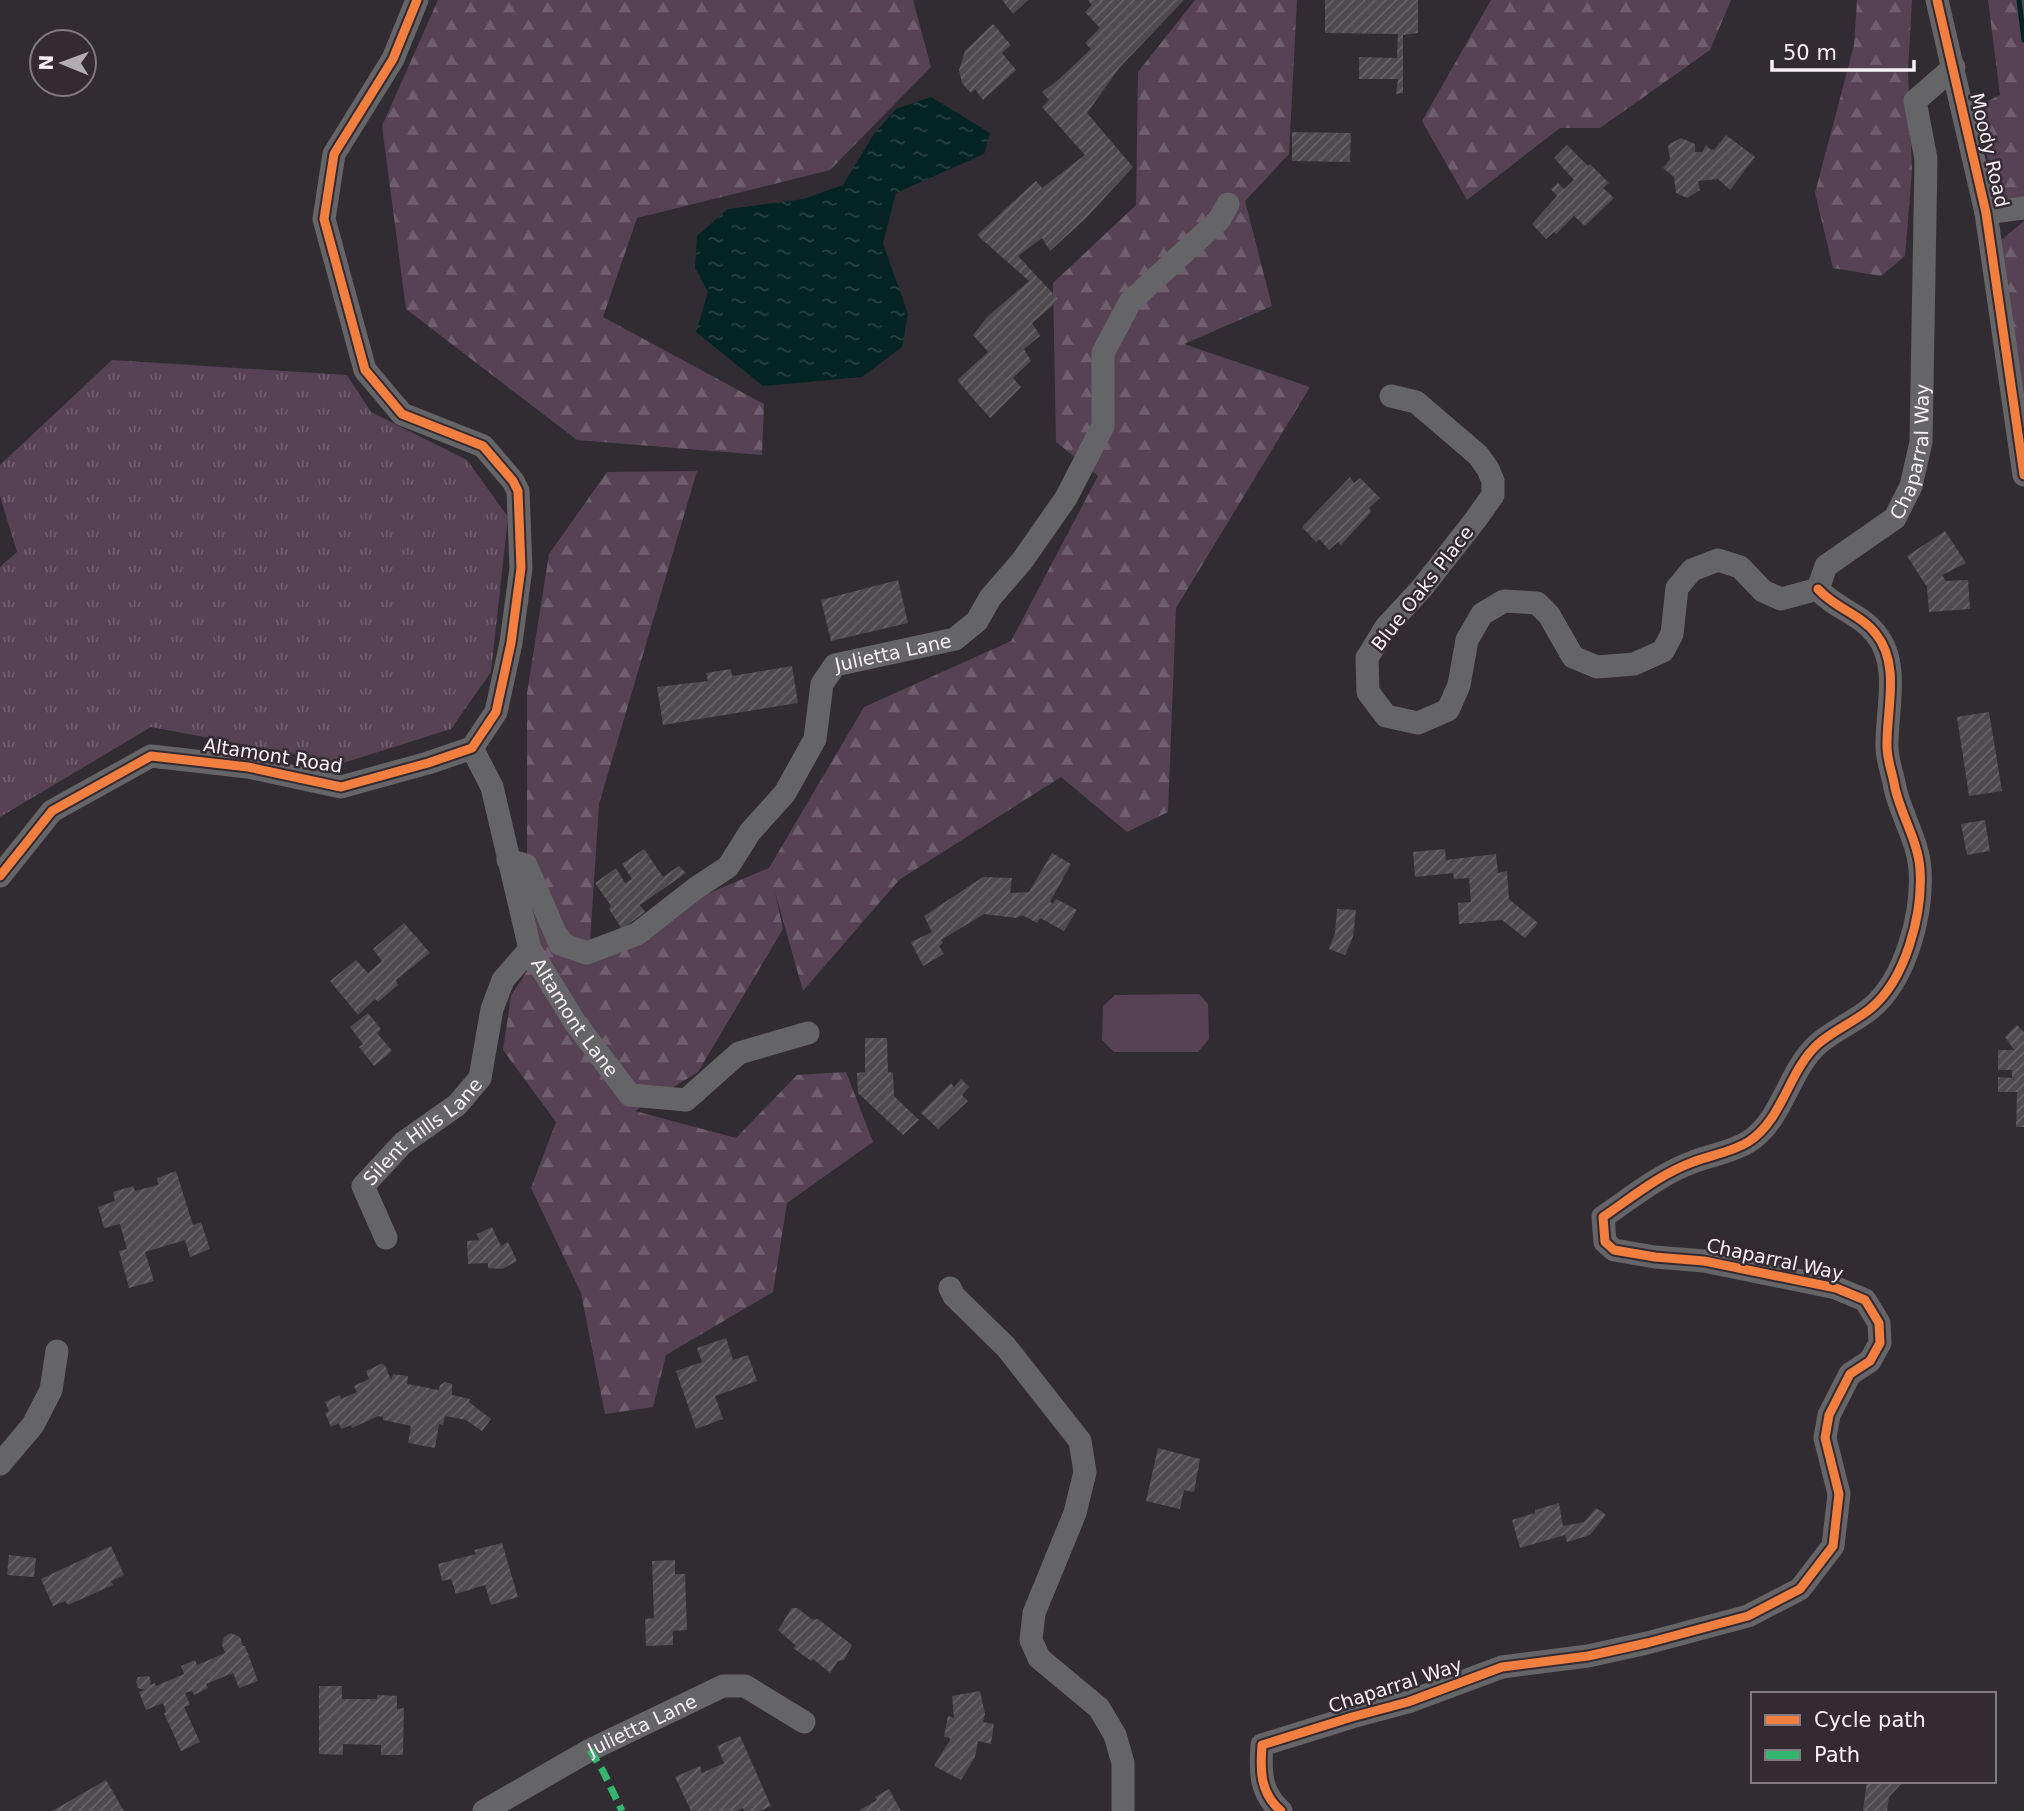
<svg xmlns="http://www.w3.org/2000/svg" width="2024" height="1811" font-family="'DejaVu Sans',sans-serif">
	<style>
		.grass { fill: url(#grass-tufts) }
		.forest { fill: url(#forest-firs) }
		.pitch { fill: #564254 }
		.water { fill: url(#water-ripples) }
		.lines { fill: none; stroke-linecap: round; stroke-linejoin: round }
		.stream { stroke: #042323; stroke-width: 5 }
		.building { fill: url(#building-hatch) }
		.minor { stroke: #656567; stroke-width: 23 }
		.quiet { stroke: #33b770; stroke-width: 7; stroke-dasharray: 14 7; stroke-linecap: butt }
		.cycleway-casing { stroke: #332a32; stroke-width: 13 }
		.cycleway { stroke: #f27e40; stroke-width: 9 }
		.labels { text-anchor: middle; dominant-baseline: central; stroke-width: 5; stroke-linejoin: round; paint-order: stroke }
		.street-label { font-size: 19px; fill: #f8f2f8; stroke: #332a32 }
	</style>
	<defs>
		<pattern id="grass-tufts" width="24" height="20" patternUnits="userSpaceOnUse" patternTransform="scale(1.75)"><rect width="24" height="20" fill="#564254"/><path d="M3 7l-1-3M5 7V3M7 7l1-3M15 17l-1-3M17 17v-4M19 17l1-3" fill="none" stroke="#6f5e6d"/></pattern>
		<pattern id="forest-firs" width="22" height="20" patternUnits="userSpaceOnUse" patternTransform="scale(1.75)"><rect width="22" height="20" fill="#564254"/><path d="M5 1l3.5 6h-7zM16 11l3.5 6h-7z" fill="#6f5e6d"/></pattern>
		<pattern id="water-ripples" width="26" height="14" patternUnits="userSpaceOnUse" patternTransform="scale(1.75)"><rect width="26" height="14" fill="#042323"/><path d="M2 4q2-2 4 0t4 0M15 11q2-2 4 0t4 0" fill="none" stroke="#294344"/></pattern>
		<pattern id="building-hatch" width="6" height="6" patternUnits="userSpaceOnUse" patternTransform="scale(1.75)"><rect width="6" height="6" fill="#4e4a4e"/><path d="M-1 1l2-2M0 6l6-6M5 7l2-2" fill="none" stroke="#686568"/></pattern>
	</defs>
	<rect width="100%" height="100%" fill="#312c31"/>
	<polygon class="grass" points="112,360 347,375 371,412 467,460 508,517 491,672 451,729 343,763 151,727 0,817 0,567 17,552 0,496 0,465"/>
	<g class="forest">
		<polygon points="438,0 913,0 931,67 830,170 637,218 603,317 764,404 762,455 577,440 406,309 382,126"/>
		<polygon points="1195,0 1297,0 1289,154 1245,201 1272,306 1184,344 1310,387 1176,608 1168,812 1127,832 1061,777 899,880 803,991 775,892 783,929 698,1072 635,1111 736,1138 797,1075 846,1072 873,1142 787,1203 773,1292 666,1355 653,1407 605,1414 581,1293 531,1188 556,1122 503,1050 511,996 527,971 527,693 549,554 607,472 697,471 599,804 589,957 700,897 769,868 864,707 1011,641 1098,476 1056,442 1053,283 1136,205 1138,72"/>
		<polygon points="1491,0 1731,0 1710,50 1600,128 1560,128 1467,200 1422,121"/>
		<polygon points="1857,0 1912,0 1908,71 1912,171 1905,256 1881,276 1833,268 1815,193 1854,45"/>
		<polygon points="1988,0 2024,0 2024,198 2003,198 1970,110 2000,95"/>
		<polygon points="2024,221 2024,395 2000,241"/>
	</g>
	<polygon class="pitch" points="1199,994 1208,1004 1209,1039 1198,1052 1114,1052 1102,1040 1103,1006 1115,995"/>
	<polygon class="water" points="931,97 990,133 984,154 896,193 883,243 908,314 902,347 862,377 763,386 696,332 708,292 695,268 697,236 728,209 804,199 843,185 874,134 896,109"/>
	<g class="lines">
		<polyline class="stream" points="2019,0 2024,40"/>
	</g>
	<g class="building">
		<polygon points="1002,0 1028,0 1013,14"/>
		<polygon points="1088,0 1184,0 1120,67 1087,113 1133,167 1086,218 1050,251 1042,238 1018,256 1059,300 1032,323 1040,336 1024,349 1031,361 1013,378 1021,387 990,418 957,380 988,352 973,335 987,317 1029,281 977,235 1036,181 1042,188 1085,155 1042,107 1049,100 1042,92 1058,80 1091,49 1085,43 1100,28 1085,12 1092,5"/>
		<polygon points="1325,0 1418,0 1418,33 1403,35 1403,93 1396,94 1398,79 1359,79 1359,57 1397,58 1398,34 1325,33"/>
		<polygon points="993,24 1011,45 1002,53 1016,70 983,100 975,89 971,93 962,83 959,70 965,51"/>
		<polygon points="1292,132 1351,133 1350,162 1292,161"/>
		<polygon points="1726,135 1755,157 1730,190 1718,179 1698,181 1700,190 1687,198 1676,193 1674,177 1663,168 1670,159 1668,145 1681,138 1695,144 1695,152 1702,152 1706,145 1711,150 1715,149"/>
		<polygon points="1567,145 1588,166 1590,164 1609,183 1603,188 1614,198 1585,226 1574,216 1556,234 1554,232 1546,239 1532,224 1557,196 1551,189 1558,183 1564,189 1574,180 1554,158"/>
		<polygon points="1350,477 1354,483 1360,478 1380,498 1369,508 1371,512 1341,545 1338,542 1329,550 1319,539 1316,542 1302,527"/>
		<polygon points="1945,531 1966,563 1942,575 1946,581 1968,580 1970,609 1929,612 1927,587 1907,556"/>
		<polygon points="898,580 908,623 831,641 821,600"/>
		<polygon points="792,666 798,703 663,725 657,687 708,681 706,673 731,669 732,676"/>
		<polygon points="1989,712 2002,791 1969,796 1957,717"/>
		<polygon points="1985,820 1990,851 1967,855 1961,824"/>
		<polygon points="644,849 663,877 679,866 686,873 640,905 645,912 622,929 609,909 611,906 595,883 616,868 625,883 632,879 622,864"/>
		<polygon points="1445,849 1446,860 1496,854 1498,873 1507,871 1509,899 1538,923 1525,938 1502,920 1459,924 1458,903 1471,902 1469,878 1454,879 1453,873 1415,877 1413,852"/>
		<polygon points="1052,853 1071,864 1050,902 1053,904 1056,899 1077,910 1064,931 1040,918 1037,923 1022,915 1016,918 984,914 941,940 943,943 939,946 944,954 923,966 911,942 932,932 924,916 983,877 1012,878 1010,893 1029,892"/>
		<polygon points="1337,909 1356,910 1353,937 1345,955 1329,949 1335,933"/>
		<polygon points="404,923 430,953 396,980 398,985 378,1002 375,999 358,1015 330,981 356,960 368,973 382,961 373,949"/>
		<polygon points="368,1013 381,1029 377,1033 392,1051 374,1066 359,1047 363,1044 350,1027"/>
		<polygon points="2017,1025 2024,1032 2024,1127 2016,1127 2017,1092 1998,1092 1998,1077 2012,1078 2012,1070 1998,1070 1998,1050 2014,1050 2005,1037"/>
		<polygon points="865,1038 887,1038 888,1072 893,1073 894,1096 919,1120 903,1135 858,1093 857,1073 865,1072"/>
		<polygon points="961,1079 969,1087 962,1095 968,1101 938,1129 921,1113 951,1083 954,1087"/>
		<polygon points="176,1171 193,1225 201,1222 210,1249 190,1257 185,1240 145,1252 154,1281 129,1288 119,1251 127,1249 120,1224 104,1228 98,1207 115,1201 113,1192 133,1186 135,1191 158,1185 157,1178"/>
		<polygon points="492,1227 501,1246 508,1242 517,1261 502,1269 488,1268 488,1263 468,1264 467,1241 479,1240 477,1234"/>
		<polygon points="726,1338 733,1360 748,1355 757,1381 715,1396 723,1419 696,1429 676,1371 702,1362 697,1348"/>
		<polygon points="381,1364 385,1365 391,1380 393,1374 408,1376 407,1384 439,1390 440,1385 445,1382 452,1384 452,1395 470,1399 469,1402 491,1419 482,1431 466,1420 445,1416 443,1425 439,1424 435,1448 408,1443 411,1426 383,1420 383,1417 378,1416 352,1428 351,1425 341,1429 339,1423 331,1427 325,1413 329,1411 325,1402 340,1395 341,1399 357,1392 354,1386 369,1379 366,1371"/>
		<polygon points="1158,1448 1200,1459 1194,1492 1184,1490 1180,1509 1146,1501"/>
		<polygon points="1559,1503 1563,1526 1584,1522 1596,1508 1606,1515 1590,1535 1567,1542 1565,1535 1520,1548 1512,1520 1535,1513 1535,1510"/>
		<polygon points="502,1543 518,1597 491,1605 485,1585 456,1594 451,1579 442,1581 438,1564 476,1554 474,1550"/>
		<polygon points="111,1546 124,1575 111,1581 113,1585 68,1605 65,1601 53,1606 41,1579"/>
		<polygon points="9,1555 36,1558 34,1577 7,1575"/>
		<polygon points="675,1560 675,1574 685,1574 687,1630 673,1631 673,1645 646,1646 645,1619 654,1618 652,1561"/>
		<polygon points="792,1608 797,1608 813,1620 818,1619 852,1645 844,1660 838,1661 830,1673 813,1659 811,1661 793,1648 796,1646 778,1630"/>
		<polygon points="231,1633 240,1637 243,1646 245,1646 258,1681 239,1688 233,1673 206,1684 208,1688 194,1695 192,1691 185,1693 190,1705 184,1707 200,1742 181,1751 164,1713 166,1712 163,1703 146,1710 139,1692 144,1690 138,1688 136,1682 138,1677 149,1676 151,1681 150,1685 155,1683 156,1686 184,1674 181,1666 195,1660 197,1665 225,1653 222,1645 224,1637"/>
		<polygon points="319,1686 342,1686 342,1699 377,1699 377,1695 397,1696 397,1709 404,1708 403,1755 381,1755 381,1745 343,1744 343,1755 319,1754"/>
		<polygon points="980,1691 985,1714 983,1722 994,1724 991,1744 978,1741 975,1757 961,1780 934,1766 950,1740 950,1738 944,1737 948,1716 954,1718 952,1696"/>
		<polygon points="740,1736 771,1806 760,1811 744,1811 743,1808 737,1811 691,1811 675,1777 700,1766 702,1773 724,1763 717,1746"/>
		<polygon points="106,1780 124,1811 52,1811"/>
		<polygon points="1867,1781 1904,1781 1889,1797 1887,1811 1863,1811"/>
		<polygon points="889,1789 901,1811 858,1811 877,1800 875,1797"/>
	</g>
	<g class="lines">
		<g class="minor">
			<polyline points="1937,0 1986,213 2024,475"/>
			<polyline points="1986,213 2024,208"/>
			<polyline points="1391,396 1416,402 1478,455 1488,469 1493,481 1493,495 1476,519 1422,588 1386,627 1367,658 1368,692 1386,716 1418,723 1448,710 1459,685 1467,640 1482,614 1504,601 1537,603 1549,615 1573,657 1597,667 1634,664 1663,651 1672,634 1677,588 1692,570 1718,560 1740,567 1763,591 1781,599 1818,589"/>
			<path id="s1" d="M 1818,589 L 1826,566 L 1895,518 L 1911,486 L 1921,442 L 1926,159 L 1915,101 L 1954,67"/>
			<path id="s2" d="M 472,748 L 492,787 L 530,949 L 576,1024 L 630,1095 L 686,1100 L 739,1053 L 808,1033"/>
			<path id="s3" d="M 508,860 L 526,865 L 560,944 L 587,953 L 637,934 L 696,888 L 728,867 L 750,832 L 785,793 L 815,739 L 822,684 L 835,665 L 955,639 L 977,621 L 990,598 L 1022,561 L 1066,498 L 1103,426 L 1103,353 L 1130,302 L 1219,220 L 1228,204"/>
			<polyline points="0,876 52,811 151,756 248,767 341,787 428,763 472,748 496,712 511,643 521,568 518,491 513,481 483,446 402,414 365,370 324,219 334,154 393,59 417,0"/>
			<path id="s4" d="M 386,1238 L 363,1186 L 403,1143 L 457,1105 L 480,1078 L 492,1009 L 503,980 L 530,949"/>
			<polyline points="950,1288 954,1296 1006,1347 1080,1441 1085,1472 1075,1513 1034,1613 1031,1640 1039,1658 1099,1708 1115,1735 1123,1763 1123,1811"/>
			<polyline points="0,1464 33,1425 51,1390 57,1351"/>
			<path id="s5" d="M 484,1811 L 590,1750 L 723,1686 L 745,1686 L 804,1722"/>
			<path d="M 1281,1811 C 1260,1793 1260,1771 1262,1745 L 1352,1717 L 1408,1702 L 1502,1667 L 1588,1656 L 1647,1643 L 1748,1616 L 1800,1589 L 1833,1546 L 1839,1494 L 1825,1438 L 1829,1415 L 1850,1374 L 1870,1361 L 1880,1343 L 1879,1323 L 1865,1300 L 1836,1288 L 1704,1261 L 1655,1257 L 1614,1250 L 1605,1242 L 1603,1217 C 1631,1198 1660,1174 1693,1162 C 1711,1155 1732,1152 1748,1142 C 1783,1120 1788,1071 1818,1044 C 1834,1030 1854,1022 1870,1009 C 1906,980 1923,913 1920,869 C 1918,841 1901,815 1895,788 C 1893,775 1887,760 1887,747 C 1886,711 1901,665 1876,634 C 1861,614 1834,608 1818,589"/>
		</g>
		<polyline class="quiet" points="590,1750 603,1771 622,1811"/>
		<g class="cycleway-casing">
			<g id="cycleway">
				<polyline points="1937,0 1986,213 2024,475"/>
				<polyline points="0,876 52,811 151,756 248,767 341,787 428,763 472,748 496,712 511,643 521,568 518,491 513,481 483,446 402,414 365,370 324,219 334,154 393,59 417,0"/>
				<path d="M 1281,1811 C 1260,1793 1260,1771 1262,1745 L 1352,1717 L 1408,1702 L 1502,1667 L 1588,1656 L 1647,1643 L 1748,1616 L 1800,1589 L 1833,1546 L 1839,1494 L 1825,1438 L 1829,1415 L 1850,1374 L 1870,1361 L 1880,1343 L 1879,1323 L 1865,1300 L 1836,1288 L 1704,1261 L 1655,1257 L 1614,1250 L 1605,1242 L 1603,1217 C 1631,1198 1660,1174 1693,1162 C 1711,1155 1732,1152 1748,1142 C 1783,1120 1788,1071 1818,1044 C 1834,1030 1854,1022 1870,1009 C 1906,980 1923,913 1920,869 C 1918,841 1901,815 1895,788 C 1893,775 1887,760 1887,747 C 1886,711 1901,665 1876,634 C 1861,614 1834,608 1818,589"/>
			</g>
		</g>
		<use href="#cycleway" class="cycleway"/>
	</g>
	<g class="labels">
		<g class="street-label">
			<text transform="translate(1990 150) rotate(77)">Moody Road</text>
			<text stroke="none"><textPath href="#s1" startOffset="178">Chaparral Way</textPath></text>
			<text transform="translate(1422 588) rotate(-52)">Blue Oaks Place</text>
			<text stroke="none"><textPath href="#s3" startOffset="593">Julietta Lane</textPath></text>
			<text transform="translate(273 755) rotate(9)">Altamont Road</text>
			<text stroke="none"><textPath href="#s2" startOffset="292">Altamont Lane</textPath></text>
			<text stroke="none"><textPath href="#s4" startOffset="138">Silent Hills Lane</textPath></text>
			<text transform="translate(1775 1259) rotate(12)">Chaparral Way</text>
			<text transform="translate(1395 1685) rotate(-18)">Chaparral Way</text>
			<text stroke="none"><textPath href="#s5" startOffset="180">Julietta Lane</textPath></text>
		</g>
	</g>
	<rect x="1751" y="1692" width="245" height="91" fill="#332a32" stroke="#827a81" stroke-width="2"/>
	<rect x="1765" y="1715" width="35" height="10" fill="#f27e40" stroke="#827a81" stroke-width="2"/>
	<text x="1814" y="1727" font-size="21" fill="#f8f2f8">Cycle path</text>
	<rect x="1765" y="1750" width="35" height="10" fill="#33b770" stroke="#827a81" stroke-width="2"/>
	<text x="1814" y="1762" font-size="21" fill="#f8f2f8">Path</text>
	<g transform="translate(63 63) rotate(271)"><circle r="33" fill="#332a32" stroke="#827a81" stroke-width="2"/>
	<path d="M0-5L12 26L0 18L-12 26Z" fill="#b2adb2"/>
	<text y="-10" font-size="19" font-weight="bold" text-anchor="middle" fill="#f8f2f8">N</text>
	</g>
	<path d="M1772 60v10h142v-10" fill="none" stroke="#f8f2f8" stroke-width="3.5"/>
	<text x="1783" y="60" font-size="21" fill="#f8f2f8" stroke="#332a32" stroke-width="5" paint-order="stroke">50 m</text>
</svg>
